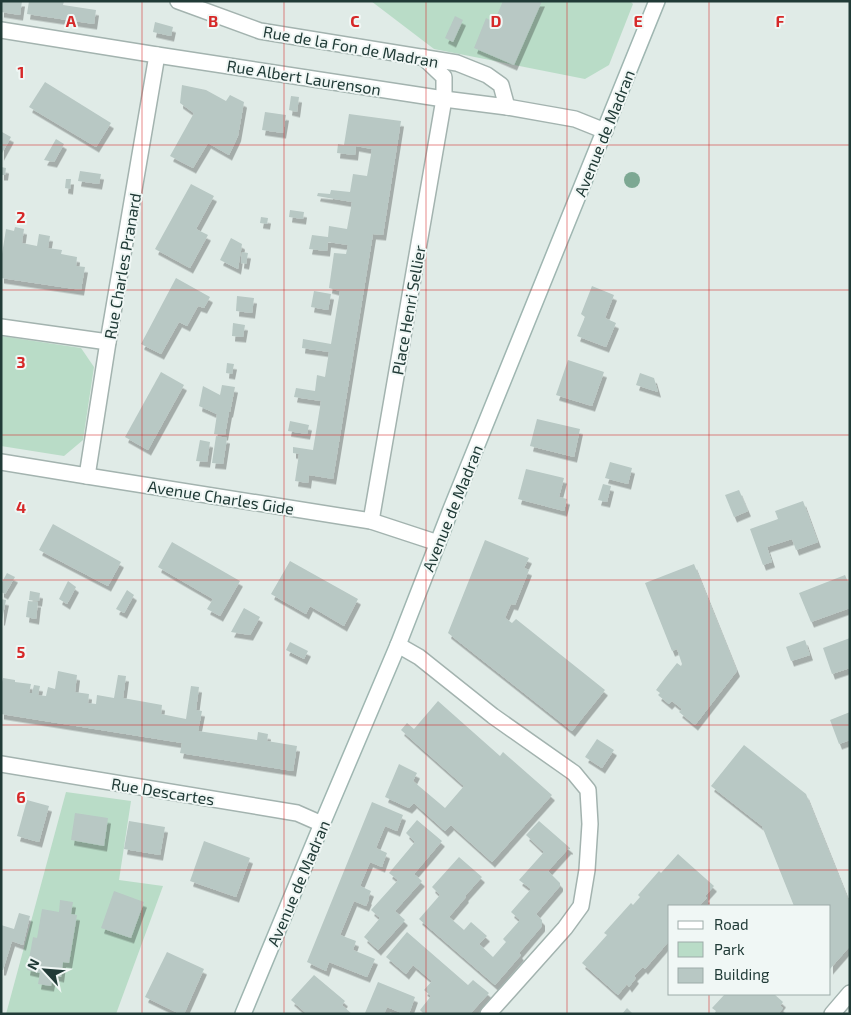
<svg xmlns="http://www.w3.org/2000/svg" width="851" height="1015" font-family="'Exo 2',sans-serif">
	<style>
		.green { fill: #b9dcc7 }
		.building { fill: #b8c8c4; filter: url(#shadow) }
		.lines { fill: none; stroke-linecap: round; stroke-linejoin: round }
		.street-casing { stroke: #a3b3af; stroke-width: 18 }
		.secondary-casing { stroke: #9fb6b1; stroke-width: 18 }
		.street { stroke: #fff; stroke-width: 15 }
		.secondary { stroke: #fff; stroke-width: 15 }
		.tree { fill: #7da893 }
		.grid { fill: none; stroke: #d62828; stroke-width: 1; stroke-opacity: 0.55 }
		.labels { text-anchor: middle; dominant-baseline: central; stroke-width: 4; stroke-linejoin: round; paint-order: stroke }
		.street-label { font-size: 16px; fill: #213b37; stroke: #f0f7f5 }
		.grid-label { font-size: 16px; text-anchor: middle; font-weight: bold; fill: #d62828; stroke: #f0f7f5; stroke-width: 4; stroke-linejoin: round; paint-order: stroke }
	</style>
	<defs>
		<filter id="shadow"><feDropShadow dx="3" dy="5.5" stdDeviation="0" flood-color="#0004"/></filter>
	</defs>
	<rect width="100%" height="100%" fill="#e0ebe7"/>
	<g class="green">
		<polygon points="371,1 630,1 633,4 609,65 585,79 434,49"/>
		<polygon points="1,336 81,348 94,367 83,440 64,456 1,446"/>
		<polygon points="66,792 131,801 119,880 163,886 116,1014 6,1014"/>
	</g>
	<g class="building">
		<polygon points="1,1 22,1 20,15 1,12"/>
		<polygon points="29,1 64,1 63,5 96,10 94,24 27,14"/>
		<polygon points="503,1 542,1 514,65 474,48 486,18 494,22"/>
		<polygon points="455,16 463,20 453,42 445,38"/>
		<polygon points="155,22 173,27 171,36 153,32"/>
		<polygon points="45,82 111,123 96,147 29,107"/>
		<polygon points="182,85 206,90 226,101 230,95 244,102 238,136 229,155 208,143 193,168 170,156 194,113 180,103"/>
		<polygon points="291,96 299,97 297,112 289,110"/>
		<polygon points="265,112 286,115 283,133 262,130"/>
		<polygon points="349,114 401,121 383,235 373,234 333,479 309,475 308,483 295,481 299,454 293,453 293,447 313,450 321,401 294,397 296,388 315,391 317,375 325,377 329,352 302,348 303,339 331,344 340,291 329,288 334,253 346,254 348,245 328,242 327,251 309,249 312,235 328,237 329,226 347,229 352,202 317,196 318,193 330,194 331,190 350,192 353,174 367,176 372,149 356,146 355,155 337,153 338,144 344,145"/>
		<polygon points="2,132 11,137 1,155 1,133"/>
		<polygon points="56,139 64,144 54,162 44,160"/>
		<polygon points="1,167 6,168 5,175 1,175"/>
		<polygon points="80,171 101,174 99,184 78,181"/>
		<polygon points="66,179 71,179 70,189 65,188"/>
		<polygon points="191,184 214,196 196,229 208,235 190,268 155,249"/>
		<polygon points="290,210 304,212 303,219 289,217"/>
		<polygon points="261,217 268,218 267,224 260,223"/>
		<polygon points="15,227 24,229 22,243 37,246 39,234 50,236 48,248 62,250 61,254 77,257 76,266 85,267 81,290 1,278 1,254 2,254 6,229 14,231"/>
		<polygon points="231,238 242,244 238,269 220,260"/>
		<polygon points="242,252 248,253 246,264 241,263"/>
		<polygon points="176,278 210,297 204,308 198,306 187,326 179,322 161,354 141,344"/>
		<polygon points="592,286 614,295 605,318 616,323 606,347 577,336 585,317 581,314"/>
		<polygon points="314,291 331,294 328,310 311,307"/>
		<polygon points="237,296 254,298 252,313 236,311"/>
		<polygon points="233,323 245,325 243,337 232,336"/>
		<polygon points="568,360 604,372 592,406 556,395"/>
		<polygon points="227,363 234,364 232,374 226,373"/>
		<polygon points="161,372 184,385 148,450 125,437"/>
		<polygon points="640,373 654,378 658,392 636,385"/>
		<polygon points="222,385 235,387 230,412 229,412 225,435 214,434 217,414 199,406 203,386 220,395"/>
		<polygon points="537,419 580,429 574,457 530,446"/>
		<polygon points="290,421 309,425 307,434 288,431"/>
		<polygon points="216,436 227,438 223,464 212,463"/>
		<polygon points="200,440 210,442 207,462 196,461"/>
		<polygon points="610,462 632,468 628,484 605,478"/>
		<polygon points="526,469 564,478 559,497 567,499 564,511 518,499"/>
		<polygon points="603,484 611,486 607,502 598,500"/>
		<polygon points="739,490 748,511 734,517 725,495"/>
		<polygon points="803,501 818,542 796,550 792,539 767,547 772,562 763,565 750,529 778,519 775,511"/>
		<polygon points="53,524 121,562 108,586 39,550"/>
		<polygon points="485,540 529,558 524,568 529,570 515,605 511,604 505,618 512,623 516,619 605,690 572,731 448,633"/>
		<polygon points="172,542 240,581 220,616 207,609 213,599 158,567"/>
		<polygon points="290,561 358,599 344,626 310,606 306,614 271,594"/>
		<polygon points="694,564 737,671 695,725 679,712 682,709 672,701 669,704 658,695 660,693 656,690 665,678 677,663 681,666 682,664 677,649 672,651 645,583"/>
		<polygon points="7,573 15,577 5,594 1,592 1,584"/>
		<polygon points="845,575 850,587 850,608 811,622 799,593"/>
		<polygon points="68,581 76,587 67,604 59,599"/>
		<polygon points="127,590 134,595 124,613 116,609"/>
		<polygon points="30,591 40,593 39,601 29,600"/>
		<polygon points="1,599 6,600 2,620 1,620"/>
		<polygon points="28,601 38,602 36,619 26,617"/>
		<polygon points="244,608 260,617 250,635 231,632"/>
		<polygon points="850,638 850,668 832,674 823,648"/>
		<polygon points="805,640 810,655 791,661 786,647"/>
		<polygon points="290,642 308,651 304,659 286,650"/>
		<polygon points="58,671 77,675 75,692 89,694 88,703 96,704 97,695 114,698 118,675 126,676 123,698 162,705 161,714 186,719 191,686 199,687 196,710 202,711 198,731 257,740 258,732 268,734 267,741 297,746 293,771 180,753 182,743 1,714 1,686 3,678 15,680 15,682 31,684 29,693 32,693 34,685 40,686 38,695 46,696 48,687 55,689"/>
		<polygon points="438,701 500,756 503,752 552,795 492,862 451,825 445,831 414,803 409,808 385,797 399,764 417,773 413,781 445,808 464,786 401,730 407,723 414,729"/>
		<polygon points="850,712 850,740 839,744 830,720"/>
		<polygon points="597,739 614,750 602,768 585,757"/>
		<polygon points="744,745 806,794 850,904 850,946 830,969 830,906 794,906 762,826 711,786"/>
		<polygon points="27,800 49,806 39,842 17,836"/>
		<polygon points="372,802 403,815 397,831 385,826 376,848 387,853 384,861 382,867 370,862 360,886 371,891 368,899 369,899 366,906 354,901 340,935 356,941 353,950 375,959 367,977 329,962 326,971 307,962"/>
		<polygon points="75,813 108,818 104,846 71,840"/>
		<polygon points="417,820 442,841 414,874 422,881 395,911 405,920 378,950 364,937 380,918 371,910 398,880 389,873 415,842 406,833"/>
		<polygon points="129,821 165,827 160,855 124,849"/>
		<polygon points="539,821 570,848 570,849 568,849 548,871 560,883 560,886 536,914 542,920 542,926 519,953 521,955 495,985 419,919 440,895 432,887 459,857 482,877 465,896 466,897 449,917 464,930 471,922 487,936 479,944 493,957 506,942 503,939 520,920 511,912 531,889 519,880 544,852 526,835"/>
		<polygon points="204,841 250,858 236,897 190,881"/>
		<polygon points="678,854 714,886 705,896 707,898 699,906 670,906 670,940 645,969 643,967 634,976 636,978 629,987 627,984 618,995 582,963 607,935 604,933 631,903 633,905 640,897 638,895 659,871 661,873"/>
		<polygon points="114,891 144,902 131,938 101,928"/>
		<polygon points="60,900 73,902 71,914 77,915 69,963 63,962 61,977 53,975 51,986 38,984 40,973 27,970 33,937 37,938 42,909 59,912"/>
		<polygon points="19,913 30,916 23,945 12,941 3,970 1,970 1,925 14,929"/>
		<polygon points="407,932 468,985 473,980 489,993 470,1014 424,1014 420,1010 431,996 424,990 432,981 413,965 406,974 386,957"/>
		<polygon points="167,952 204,969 184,1014 180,1014 145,997"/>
		<polygon points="314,975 345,1001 342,1005 352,1014 307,1014 291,1000"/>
		<polygon points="378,982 415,997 409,1014 404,1014 387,1007 384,1014 365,1013"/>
		<polygon points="725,994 774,994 783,1002 780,1006 783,1008 778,1014 714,1014 716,1011 712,1008"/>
		<polygon points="627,1008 633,1014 622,1014"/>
	</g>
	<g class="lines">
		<g class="street-casing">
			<g id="street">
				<polyline points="178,1 260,31 457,63 487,75 501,85 507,107"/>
				<polyline points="1,30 157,55 444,99 507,107 575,119 605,131"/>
				<polyline points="1,327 108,342"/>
				<polyline points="1,462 87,476 371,521 438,543"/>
				<polyline points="87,476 108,342 157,55"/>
				<polyline points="371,521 444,99 444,77 423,57"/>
				<polyline points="398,645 419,657 493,716 574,773 588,790 590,824 587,870 581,906 565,928 488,1014"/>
				<polyline points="1,764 297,813 322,824"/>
				<polyline points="832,1014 850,993"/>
			</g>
		</g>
		<g class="secondary-casing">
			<polyline id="secondary" points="243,1014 322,824 398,645 451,509 657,1"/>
		</g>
		<use href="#street" class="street"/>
		<use href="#secondary" class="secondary"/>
	</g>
	<circle class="tree" cx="632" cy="180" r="8"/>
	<path class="grid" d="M 142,1 L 142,1014M 284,1 L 284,1014M 426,1 L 426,1014M 567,1 L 567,1014M 709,1 L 709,906M 1,145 L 850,145M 1,290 L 850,290M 1,435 L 850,435M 1,580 L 850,580M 1,725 L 850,725M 1,870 L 850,870M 709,994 L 709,1014"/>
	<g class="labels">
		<g class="street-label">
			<text transform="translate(351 46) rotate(10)">Rue de la Fon de Madran</text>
			<text transform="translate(304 77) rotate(9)">Rue Albert Laurenson</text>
			<text transform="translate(604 133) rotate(-68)">Avenue de Madran</text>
			<text transform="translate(122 266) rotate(-80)">Rue Charles Pranard</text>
			<text transform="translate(408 310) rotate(-80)">Place Henri Sellier</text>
			<text transform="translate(221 497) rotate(9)">Avenue Charles Gide</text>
			<text transform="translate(452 508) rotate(-68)">Avenue de Madran</text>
			<text transform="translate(163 791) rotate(9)">Rue Descartes</text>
			<text transform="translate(298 883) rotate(-67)">Avenue de Madran</text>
		</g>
	</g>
	<g class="grid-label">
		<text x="71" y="27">A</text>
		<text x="213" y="27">B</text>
		<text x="355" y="27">C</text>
		<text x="496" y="27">D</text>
		<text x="638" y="27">E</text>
		<text x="780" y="27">F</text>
		<text x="21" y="78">1</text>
		<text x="21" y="223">2</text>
		<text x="21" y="368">3</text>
		<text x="21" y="513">4</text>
		<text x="21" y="658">5</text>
		<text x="21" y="803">6</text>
	</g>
	<rect width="851" height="1015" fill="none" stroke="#213b37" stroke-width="5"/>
	<rect x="668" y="905" width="162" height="90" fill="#f0f7f5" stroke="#9daca9"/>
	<rect x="678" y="921" width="25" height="8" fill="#ffffff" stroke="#9daca9"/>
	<text x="714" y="930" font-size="15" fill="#213b37">Road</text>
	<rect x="678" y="942" width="25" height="15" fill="#b9dcc7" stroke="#9daca9"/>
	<text x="714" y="955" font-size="15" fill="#213b37">Park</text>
	<rect x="678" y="968" width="25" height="15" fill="#b8c8c4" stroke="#9daca9"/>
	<text x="714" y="980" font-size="15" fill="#213b37">Building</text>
	<g transform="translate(45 970) rotate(296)" stroke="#f0f7f5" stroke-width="4" paint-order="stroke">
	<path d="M0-4L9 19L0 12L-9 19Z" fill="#213b37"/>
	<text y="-8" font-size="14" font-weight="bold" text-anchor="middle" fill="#213b37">N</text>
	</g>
</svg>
